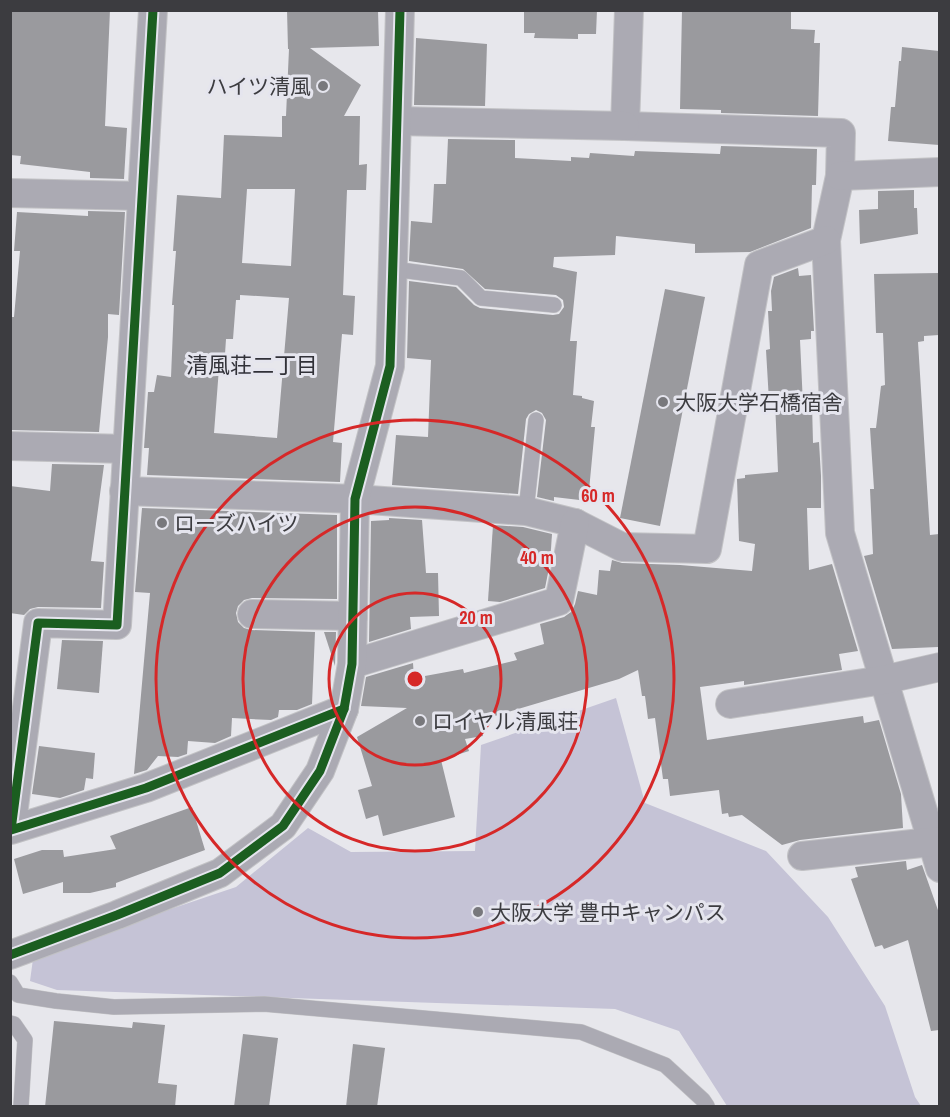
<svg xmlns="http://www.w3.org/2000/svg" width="950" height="1117" font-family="'Archivo Narrow','Noto Sans JP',sans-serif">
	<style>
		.forest { fill: #c5c3d6 }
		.building { fill: #9a9a9e; fill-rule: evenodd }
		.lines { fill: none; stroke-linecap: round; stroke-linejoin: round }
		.lane-casing { stroke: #c2c2c5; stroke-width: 16 }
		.street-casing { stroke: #c2c2c5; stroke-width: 30 }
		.lane { stroke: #abaab3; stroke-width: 15 }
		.street { stroke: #abaab3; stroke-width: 28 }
		.cycleway-casing { stroke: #e5e5ee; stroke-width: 13 }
		.cycleway { stroke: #1b5e20; stroke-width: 9 }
		.ring { fill: none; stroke: #d62828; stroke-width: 3 }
		.poi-dot { fill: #78787c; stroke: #e5e5ee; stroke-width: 2 }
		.labels { text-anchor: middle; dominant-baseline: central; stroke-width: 6; stroke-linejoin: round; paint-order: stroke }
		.poi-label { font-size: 21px; fill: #3c3c40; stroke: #e5e5ee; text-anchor: start }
		.neighbourhood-label { font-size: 22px; fill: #313138; stroke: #e5e5ee }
		.centre { fill: #d62828; stroke: #e5e5ee; stroke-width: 3 }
		.ring-label { font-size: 18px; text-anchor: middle; font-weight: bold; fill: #d62828; stroke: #e5e5ee; stroke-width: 6; stroke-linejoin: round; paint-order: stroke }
	</style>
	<rect width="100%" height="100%" fill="#e7e7ec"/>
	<polygon class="forest" points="616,698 645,803 766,851 828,917 885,1006 915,1097 921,1106 727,1106 679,1031 615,1009 57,990 30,981 33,959 58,947 236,887 308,828 351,852 475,851 481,745"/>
	<g class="building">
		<polygon points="10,10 110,10 105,126 127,128 124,179 90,178 90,172 20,164 21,156 10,155"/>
		<path d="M 287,10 L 378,10 L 379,46 L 310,48 L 361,85 L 344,116 L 360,116 L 359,165 L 367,164 L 366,190 L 347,190 L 343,295 L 355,296 L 353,335 L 342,334 L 333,442 L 342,443 L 340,482 L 147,475 L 149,448 L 144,448 L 148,392 L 154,392 L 157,375 L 171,377 L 174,305 L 172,305 L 176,251 L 173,251 L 177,195 L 221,198 L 224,135 L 282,137 L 282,116 L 286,116 L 289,49 L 288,49 ZM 247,189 L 295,189 L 291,266 L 242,263 ZM 240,295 L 289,298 L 277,438 L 214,433 L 219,368 L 224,369 L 226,339 L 233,339 L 236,300 L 240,300 Z"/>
		<polygon points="524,10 597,10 596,34 578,34 578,39 534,38 535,33 524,33"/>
		<polygon points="682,10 791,10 791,29 815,30 814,43 820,43 818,116 721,113 721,110 680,109"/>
		<polygon points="416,38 487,44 485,106 414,105"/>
		<polygon points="902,47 939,51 939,145 888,141 891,107 895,107 899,61 901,61"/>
		<polygon points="448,139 515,140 515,158 571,161 571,157 589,158 590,153 634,156 635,151 720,154 721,146 817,149 816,185 812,185 811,228 750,252 695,253 695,244 616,236 615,255 554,257 553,267 577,272 570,341 577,341 573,395 582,396 582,398 594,401 591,427 595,427 588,501 554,497 554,501 537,497 546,420 542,413 536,410 529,414 526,419 518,494 392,485 396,435 428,437 431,360 407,358 409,281 456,287 474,305 480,308 553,315 559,314 564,307 563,300 556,295 485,289 463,269 409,261 411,221 432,223 434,184 446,184"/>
		<polygon points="914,190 914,208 917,208 918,234 860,244 859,210 878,209 878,191"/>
		<polygon points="88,211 125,212 119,315 108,314 108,337 99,432 10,430 10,317 14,317 20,251 14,251 17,212 88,216"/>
		<polygon points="798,268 799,276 811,275 814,331 811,331 811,339 800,340 803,405 812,404 813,443 819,442 821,476 821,508 807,508 809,570 832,564 858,651 839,654 842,670 744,685 744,681 700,687 707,740 863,716 864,723 879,720 901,794 903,828 800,840 782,845 742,815 729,817 728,813 722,814 719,790 670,796 668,779 663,779 655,718 648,719 645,696 642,696 638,670 619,679 478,721 483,736 465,739 469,751 441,760 455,817 383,836 378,815 366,819 358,790 372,786 357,737 407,708 361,706 366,677 413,663 414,678 463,669 464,673 517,660 514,653 544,644 540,624 564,617 571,612 575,604 578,591 597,595 599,570 610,571 612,560 622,563 680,565 752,571 755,544 739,541 737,479 745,478 745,475 778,472 775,401 769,401 766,350 770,349 768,311 772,311 771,291 774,277"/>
		<polygon points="939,273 939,335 924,336 924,341 918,342 930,535 939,534 938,647 892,649 864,556 873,554 870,489 874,489 870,428 876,428 881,386 885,385 883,333 876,333 874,274"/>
		<polygon points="665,289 705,297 660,526 620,518"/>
		<polygon points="52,464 104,465 91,561 104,562 101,608 38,607 30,609 24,615 10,613 10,486 50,491"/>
		<polygon points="142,508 337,515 337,599 252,598 244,600 238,606 236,613 238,622 244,628 251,630 315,632 312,704 297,710 279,710 278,717 271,720 232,718 231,736 215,743 188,741 187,754 178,757 158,756 147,770 134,774 150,593 135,592"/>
		<polygon points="389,518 422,520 426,573 438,573 439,616 410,617 411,629 369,642 371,521 389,520"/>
		<polygon points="493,525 523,527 552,534 550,563 545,588 500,602 488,601"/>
		<polygon points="324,632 336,632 335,666"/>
		<polygon points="62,640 103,641 99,693 57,689"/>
		<polygon points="39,746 95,753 93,779 86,778 84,790 60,798 32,794"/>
		<polygon points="192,807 205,850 116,883 116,887 90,893 63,893 63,882 23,894 14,859 42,850 63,850 64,857 116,849 110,836"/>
		<polygon points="906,861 907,870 922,865 939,913 939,1030 931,1031 908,940 884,949 882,945 875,947 851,879 858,877 855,867"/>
		<polygon points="54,1021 132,1028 133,1022 165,1025 158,1083 177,1085 175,1107 45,1107"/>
		<polygon points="243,1034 278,1038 269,1107 234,1107"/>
		<polygon points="353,1044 385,1048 377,1107 346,1107"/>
	</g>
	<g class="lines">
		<g class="lane-casing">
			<g id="lane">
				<polyline points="393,269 461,278 481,298 554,305"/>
				<polyline points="526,511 536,420"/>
				<polyline points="10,982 18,995 56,1001 114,1007 264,1004 581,1032 665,1065 703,1100 707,1106"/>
				<polyline points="10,1023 14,1024 25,1040 21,1106"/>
			</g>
		</g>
		<g class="street-casing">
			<g id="street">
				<polyline points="153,10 117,625 38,623 11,830 146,788 344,709"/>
				<polyline points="629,10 625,126 841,133 840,176 826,240 840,533 940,868"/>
				<polyline points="397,121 625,126"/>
				<polyline points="840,176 940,172"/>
				<polyline points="10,193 141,196"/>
				<polyline points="10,446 127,449"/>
				<polyline points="124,491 355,499 526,511 575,523 622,547 707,549 759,265 826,240"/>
				<polyline points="252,614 353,616"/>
				<polyline points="352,664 559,601 575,523"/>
				<polyline points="730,704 883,680 940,667"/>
				<polyline points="802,856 940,841"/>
				<polyline points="10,955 117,915 220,873 283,826 320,771 344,709 352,664 355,499 390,366 400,10"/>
			</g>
		</g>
		<use href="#lane" class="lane"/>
		<use href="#street" class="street"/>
		<g class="cycleway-casing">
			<g id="cycleway">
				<polyline points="153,10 117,625 38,623 11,830 146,788 344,709"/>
				<polyline points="10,955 117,915 220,873 283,826 320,771 344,709 352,664 355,499 390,366 400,10"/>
			</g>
		</g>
		<use href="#cycleway" class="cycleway"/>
	</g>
	<g class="ring">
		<circle cx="415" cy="679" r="86"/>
		<circle cx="415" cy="679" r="172"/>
		<circle cx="415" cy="679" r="259"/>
	</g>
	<g class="poi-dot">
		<circle cx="323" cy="86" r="6"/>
		<circle cx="663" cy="402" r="6"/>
		<circle cx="162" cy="523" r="6"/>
		<circle cx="420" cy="721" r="6"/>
		<circle cx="478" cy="912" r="6"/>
	</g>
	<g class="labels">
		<g class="poi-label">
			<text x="311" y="86" text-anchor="end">ハイツ清風</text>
			<text x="675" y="402">大阪大学石橋宿舎</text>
			<text x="174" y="523">ローズハイツ</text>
			<text x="432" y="721">ロイヤル清風荘</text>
			<text x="490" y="912">大阪大学 豊中キャンパス</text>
		</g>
		<g class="neighbourhood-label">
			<text x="252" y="365">清風荘二丁目</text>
		</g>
	</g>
	<circle cx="415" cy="679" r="9" class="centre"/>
	<g class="ring-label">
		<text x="598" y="502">60 m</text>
		<text x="537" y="564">40 m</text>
		<text x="476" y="624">20 m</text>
	</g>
	<rect width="950" height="1117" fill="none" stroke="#3c3c40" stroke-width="24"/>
</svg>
